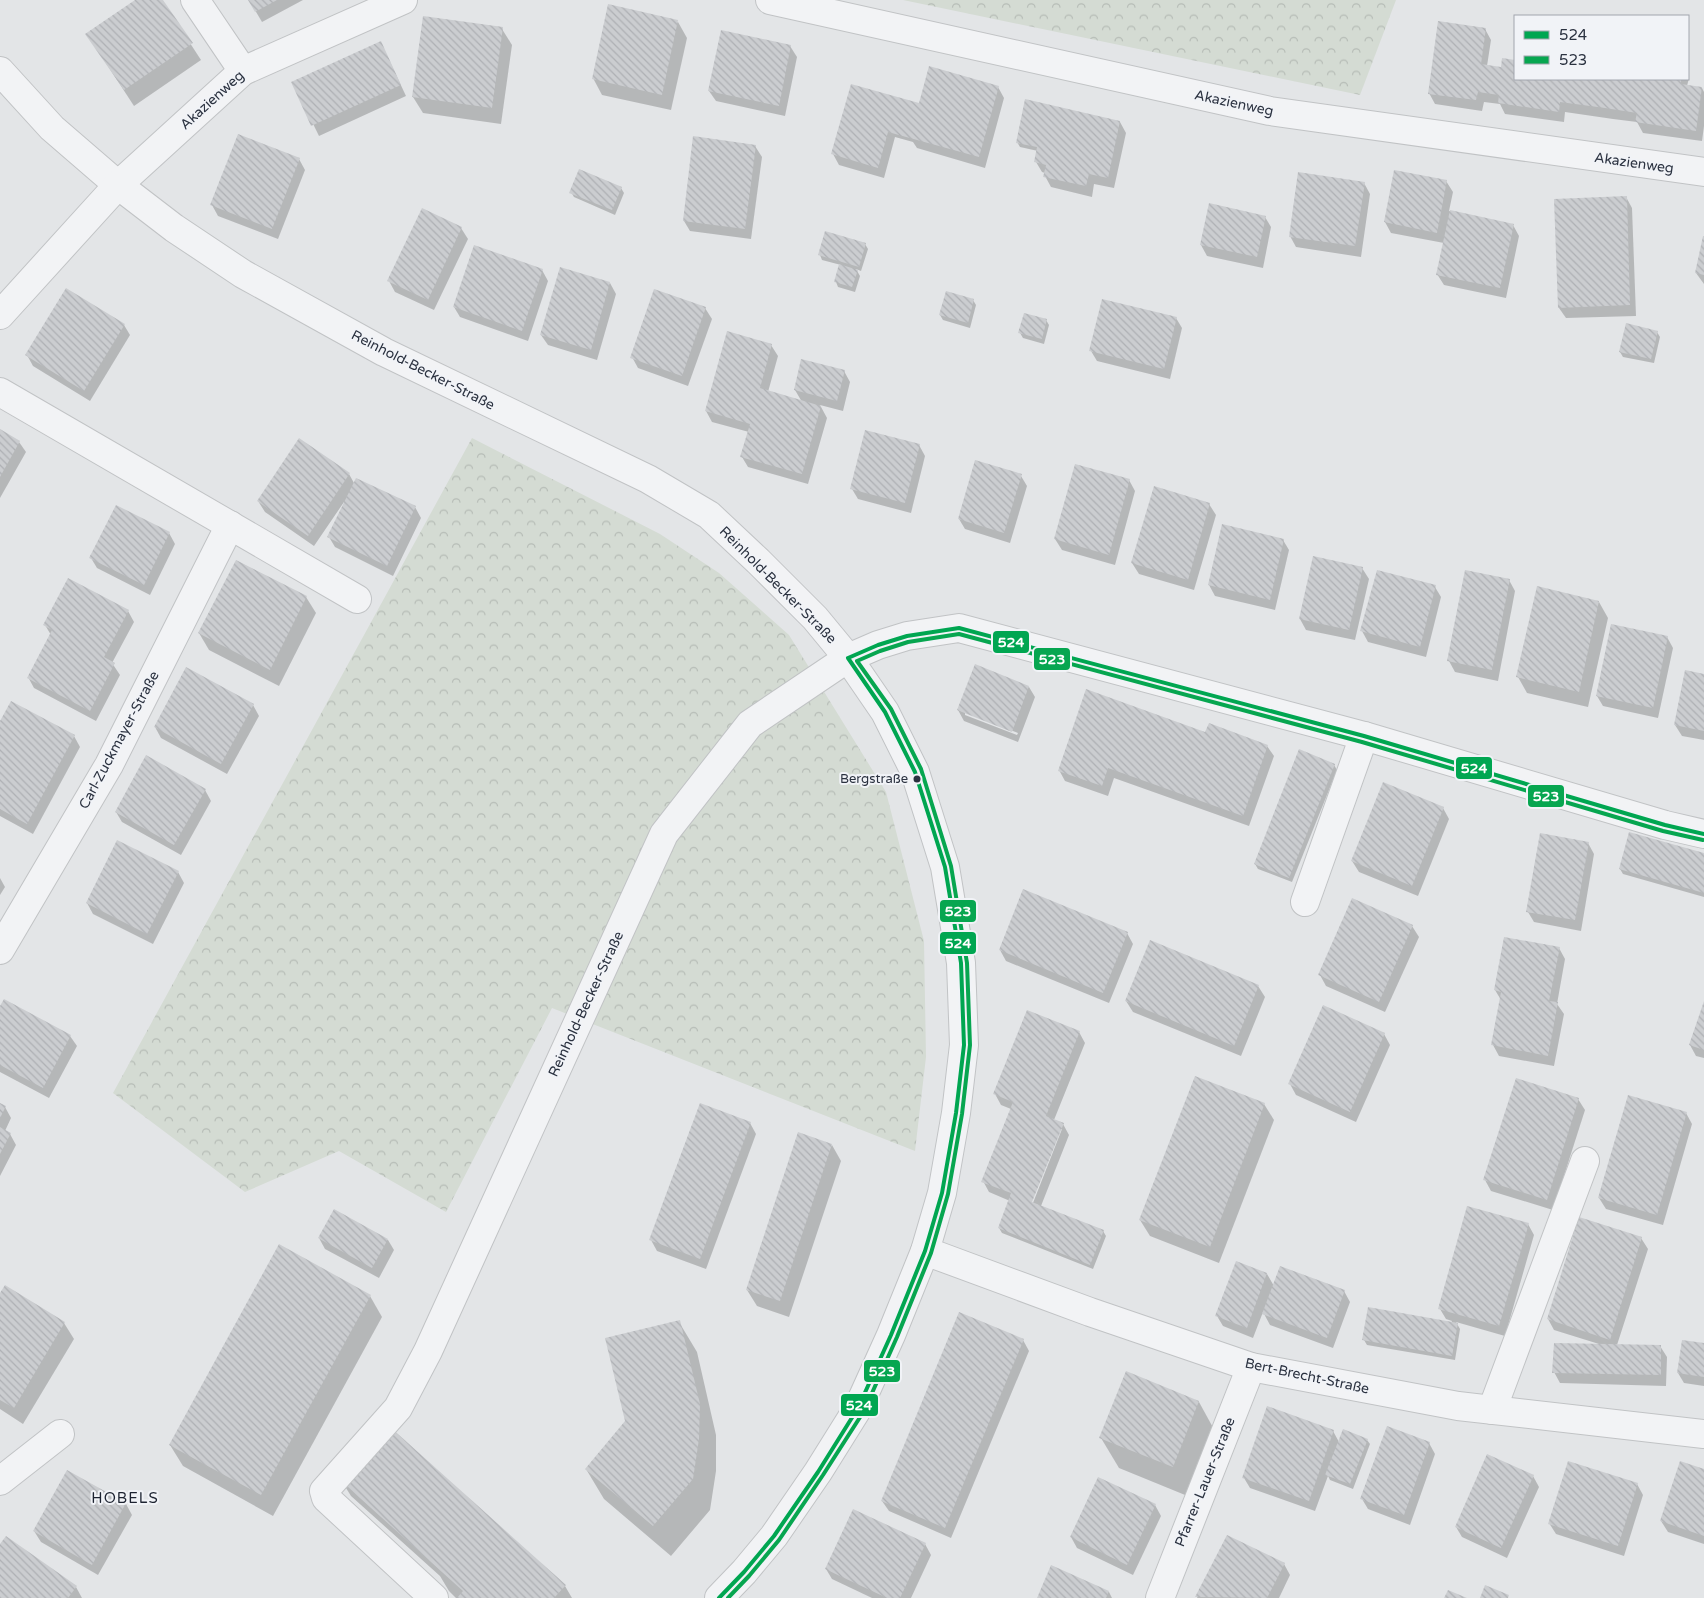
<svg xmlns="http://www.w3.org/2000/svg" width="1704" height="1598" font-family="'Varela Round',sans-serif">
	<style>
		.forest { fill: url(#forest-crowns) }
		.shadow { fill: #0003; fill-rule: evenodd }
		.building { fill: url(#building-back-hatch) }
		.lines { fill: none; stroke-linecap: round; stroke-linejoin: round }
		.minor-casing { stroke: #c1c3c5; stroke-width: 30 }
		.minor { stroke: #f2f3f5; stroke-width: 28 }
		.bus-1-casing { stroke: #f1f3f7; stroke-width: 8 }
		.bus-2-casing { stroke: #f1f3f7; stroke-width: 8 }
		.bus-1 { stroke: #00a651; stroke-width: 4 }
		.bus-2 { stroke: #07a650; stroke-width: 4 }
		.bus-dot { fill: #2b3240; stroke: #f1f3f7; stroke-width: 2 }
		.labels { text-anchor: middle; dominant-baseline: central; stroke-width: 4; stroke-linejoin: round; paint-order: stroke }
		.bus-label { font-size: 13px; fill: #2b3240; stroke: #f1f3f7; text-anchor: end }
		.street-label { font-size: 14px; fill: #2b3240; stroke: #f1f3f7 }
		.neighbourhood-label { font-size: 15px; letter-spacing: 1px; fill: #1d2331; stroke: #f1f3f7 }
		.line-badge { stroke: #f1f3f7; stroke-width: 2 }
		.badge-label { font-size: 14px; text-anchor: middle; font-weight: bold; fill: #fff }
	</style>
	<defs>
		<pattern id="forest-crowns" width="20" height="18" patternUnits="userSpaceOnUse" patternTransform="scale(1.25)"><rect width="20" height="18" fill="#d4dbd3"/><path d="M2 6a3 3 0 1 1 6 0M12 15a3 3 0 1 1 6 0" fill="none" stroke="#b6bcb6"/></pattern>
		<pattern id="building-back-hatch" width="6" height="6" patternUnits="userSpaceOnUse" patternTransform="scale(1.25)"><rect width="6" height="6" fill="#cbcdd0"/><path d="M-1 5l2 2M0 0l6 6M5-1l2 2" fill="none" stroke="#aeb0b4"/></pattern>
	</defs>
	<rect width="100%" height="100%" fill="#e3e5e7"/>
	<g class="forest">
		<polygon points="903,0 1396,0 1360,95"/>
		<polygon points="472,438 660,534 719,573 789,635 886,792 924,941 926,1057 915,1151 552,1008 446,1212 339,1151 245,1192 113,1093"/>
	</g>
	<g class="shadow">
		<polygon points="137,0 162,0 201,60 134,106 87,34"/>
		<polygon points="249,0 303,0 262,22"/>
		<polygon points="678,22 687,38 671,110 602,95 593,78"/>
		<polygon points="502,29 512,45 501,124 423,113 413,97"/>
		<polygon points="1485,29 1491,40 1487,66 1502,68 1503,59 1515,61 1515,79 1688,79 1688,77 1689,78 1687,86 1702,88 1704,92 1704,126 1702,141 1643,133 1637,122 1613,119 1565,112 1564,122 1505,114 1500,104 1484,102 1482,111 1435,104 1429,93"/>
		<polygon points="381,43 406,96 319,136 293,83"/>
		<polygon points="790,46 797,57 785,116 716,101 709,91"/>
		<polygon points="998,87 1004,98 985,168 917,148 913,142 895,137 884,178 839,165 833,154 920,104"/>
		<polygon points="1120,122 1126,133 1114,188 1094,184 1092,197 1051,187 1045,176 1045,173 1042,172 1036,162 1038,151 1020,147 1017,142"/>
		<polygon points="755,146 762,157 751,239 690,231 684,221"/>
		<polygon points="299,159 305,170 278,239 218,216 212,205"/>
		<polygon points="1446,181 1453,192 1449,211 1513,225 1519,236 1506,298 1444,285 1437,274 1444,243 1391,233 1385,222"/>
		<polygon points="1364,183 1370,194 1361,257 1296,247 1290,236"/>
		<polygon points="621,188 624,193 615,215 574,197 571,192"/>
		<polygon points="1626,197 1632,208 1636,316 1566,318 1559,308"/>
		<polygon points="1265,217 1271,227 1263,268 1207,256 1201,245"/>
		<polygon points="461,228 468,239 434,310 395,292 389,281"/>
		<polygon points="1704,238 1704,284 1696,273"/>
		<polygon points="865,244 868,249 861,271 856,269 860,276 855,292 838,287 836,282 841,265 822,260 820,255"/>
		<polygon points="542,270 548,281 528,341 460,317 454,307"/>
		<polygon points="610,283 616,294 597,360 548,345 541,335"/>
		<polygon points="973,300 976,305 970,328 943,320 940,315"/>
		<polygon points="705,308 712,319 688,386 638,368 632,357"/>
		<polygon points="1176,318 1182,328 1170,379 1097,361 1091,351"/>
		<polygon points="1046,320 1049,325 1044,344 1023,338 1020,333"/>
		<polygon points="124,325 130,335 90,401 33,366 27,355"/>
		<polygon points="1657,332 1660,337 1654,363 1623,357 1620,352"/>
		<polygon points="728,333 771,345 778,356 768,392 802,402 795,390 844,371 850,382 843,411 820,405 827,418 808,484 748,467 742,457 749,432 712,422 706,411"/>
		<polygon points="0,431 19,442 26,452 0,498"/>
		<polygon points="919,445 925,456 911,513 858,499 852,489"/>
		<polygon points="349,474 354,483 415,507 421,518 393,576 335,547 329,537 345,503 344,502 314,546 265,512 258,501"/>
		<polygon points="1021,476 1027,486 1010,543 965,529 959,519"/>
		<polygon points="1129,480 1135,491 1115,565 1062,550 1055,539"/>
		<polygon points="1209,504 1216,515 1194,590 1139,574 1132,563"/>
		<polygon points="169,533 175,544 150,595 97,568 91,558"/>
		<polygon points="1283,540 1289,550 1275,610 1215,596 1209,585"/>
		<polygon points="237,561 306,597 316,613 279,686 209,650 199,633"/>
		<polygon points="1362,568 1369,579 1355,640 1306,630 1300,619"/>
		<polygon points="1509,580 1515,591 1498,681 1455,672 1449,661"/>
		<polygon points="1435,587 1441,597 1426,657 1368,642 1362,631"/>
		<polygon points="1599,602 1608,618 1588,707 1527,693 1518,677"/>
		<polygon points="128,611 134,622 112,663 120,675 96,721 34,688 28,677 51,635 45,625"/>
		<polygon points="1667,637 1673,648 1658,718 1603,706 1597,696"/>
		<polygon points="1704,675 1704,740 1682,736 1675,725"/>
		<path d="M 1029,687 L 1035,697 L 1018,742 L 964,721 L 958,710 ZM 965,712 L 1018,733 L 1017,735 L 965,715 Z"/>
		<polygon points="253,705 259,716 227,774 161,738 155,727"/>
		<polygon points="0,723 74,736 80,747 33,834 0,816"/>
		<polygon points="1206,734 1267,746 1274,756 1249,826 1114,778 1108,796 1065,781 1059,770"/>
		<polygon points="1334,765 1337,770 1292,882 1258,869 1255,864"/>
		<polygon points="205,790 211,801 181,855 122,822 116,812"/>
		<polygon points="1443,808 1449,819 1418,896 1359,872 1352,861"/>
		<polygon points="1588,843 1594,854 1581,931 1534,922 1528,912"/>
		<polygon points="1704,855 1704,897 1623,874 1620,869"/>
		<polygon points="178,872 184,883 153,944 93,914 87,903"/>
		<polygon points="0,878 5,887 0,895"/>
		<polygon points="1412,926 1419,937 1385,1012 1326,986 1320,975"/>
		<polygon points="1127,933 1133,944 1109,1003 1006,961 1000,950"/>
		<polygon points="1559,948 1565,959 1557,1004 1564,1014 1554,1066 1499,1056 1493,1045 1501,1000 1495,990"/>
		<polygon points="1258,986 1265,997 1241,1056 1133,1012 1126,1001"/>
		<polygon points="1704,1004 1704,1058 1696,1056 1690,1045"/>
		<polygon points="0,1009 70,1036 77,1046 49,1098 0,1072"/>
		<path d="M 1079,1032 L 1085,1043 L 1054,1120 L 1063,1124 L 1069,1135 L 1041,1206 L 1103,1231 L 1106,1236 L 1093,1269 L 1002,1233 L 999,1228 L 1010,1201 L 989,1192 L 983,1181 L 1011,1109 L 1001,1105 L 995,1094 ZM 1060,1129 L 1062,1129 L 1031,1208 L 1029,1207 Z"/>
		<polygon points="1384,1034 1390,1045 1356,1122 1296,1095 1290,1084"/>
		<polygon points="1578,1099 1585,1110 1553,1210 1491,1191 1485,1180"/>
		<polygon points="1264,1104 1274,1120 1219,1263 1150,1236 1140,1220"/>
		<polygon points="0,1105 5,1107 11,1118 5,1131 10,1134 16,1145 0,1176"/>
		<polygon points="1686,1113 1692,1124 1663,1225 1606,1209 1599,1198"/>
		<polygon points="750,1123 756,1134 706,1269 657,1251 651,1240"/>
		<polygon points="832,1145 841,1161 789,1317 757,1306 747,1290"/>
		<polygon points="1528,1224 1534,1235 1505,1336 1456,1322 1460,1329 1455,1360 1367,1345 1364,1340 1451,1323 1452,1321 1446,1319 1440,1309"/>
		<polygon points="319,1238 388,1240 394,1250 379,1278 325,1249"/>
		<polygon points="1641,1238 1648,1249 1617,1345 1660,1346 1667,1357 1666,1386 1560,1383 1554,1372 1599,1344 1554,1330 1548,1319"/>
		<polygon points="1267,1274 1274,1286 1344,1291 1350,1302 1333,1348 1270,1325 1263,1312 1253,1338 1223,1326 1217,1316"/>
		<polygon points="0,1295 64,1323 74,1339 23,1424 0,1409"/>
		<polygon points="370,1296 382,1317 273,1516 183,1466 170,1445"/>
		<polygon points="679,1322 697,1352 716,1435 716,1471 710,1510 671,1556 604,1499 586,1469 626,1421"/>
		<polygon points="1023,1340 1029,1351 951,1538 889,1511 882,1501"/>
		<polygon points="1704,1345 1704,1386 1684,1383 1678,1373"/>
		<polygon points="1199,1402 1216,1433 1190,1497 1119,1468 1101,1438"/>
		<polygon points="1333,1431 1339,1442 1367,1440 1370,1444 1353,1489 1330,1480 1328,1476 1315,1511 1250,1488 1244,1478"/>
		<polygon points="1429,1443 1435,1454 1410,1525 1368,1509 1362,1499"/>
		<polygon points="1704,1470 1704,1544 1668,1532 1661,1521"/>
		<polygon points="1533,1476 1539,1487 1507,1558 1462,1537 1456,1527"/>
		<polygon points="341,1480 565,1586 572,1598 456,1598 449,1591 440,1576 351,1496"/>
		<polygon points="1637,1484 1643,1495 1624,1556 1556,1534 1549,1523"/>
		<polygon points="126,1504 132,1515 98,1575 41,1542 34,1531"/>
		<polygon points="1155,1505 1161,1516 1133,1575 1077,1548 1071,1537"/>
		<polygon points="1227,1536 1284,1564 1290,1575 1279,1598 1197,1598"/>
		<polygon points="925,1544 931,1555 911,1598 872,1598 832,1579 826,1569"/>
		<polygon points="0,1546 76,1587 82,1598 0,1598"/>
		<polygon points="1109,1592 1112,1598 1038,1598"/>
	</g>
	<g class="building">
		<polygon points="135,0 163,0 193,43 124,90 85,34"/>
		<polygon points="248,0 277,0 255,12"/>
		<polygon points="608,4 678,20 662,95 592,79"/>
		<polygon points="423,16 503,27 492,108 412,97"/>
		<polygon points="1438,21 1486,28 1481,64 1501,67 1502,58 1515,60 1515,79 1681,79 1681,84 1702,87 1696,131 1635,122 1637,113 1605,108 1560,102 1559,112 1498,103 1499,95 1478,92 1476,100 1428,94"/>
		<polygon points="721,30 791,45 779,106 708,91"/>
		<polygon points="381,41 401,85 311,126 291,82"/>
		<polygon points="929,66 999,86 979,157 888,132 878,168 831,154 851,84 919,103"/>
		<polygon points="1025,99 1120,121 1108,178 1089,174 1086,186 1043,177 1046,165 1034,162 1037,147 1016,143"/>
		<polygon points="238,134 300,158 272,229 210,205"/>
		<polygon points="693,136 756,145 745,229 683,221"/>
		<polygon points="579,169 622,187 612,210 569,193"/>
		<polygon points="1394,170 1447,180 1437,233 1384,222"/>
		<polygon points="1298,172 1365,182 1355,246 1289,237"/>
		<polygon points="1627,196 1630,305 1558,308 1554,199"/>
		<polygon points="1209,203 1266,216 1257,257 1200,245"/>
		<polygon points="422,208 462,227 428,300 387,281"/>
		<polygon points="1450,210 1514,224 1500,288 1436,275"/>
		<polygon points="825,231 866,243 859,267 818,255"/>
		<polygon points="1703,236 1704,236 1704,275 1695,273"/>
		<polygon points="474,245 543,269 522,331 453,307"/>
		<polygon points="839,264 858,270 852,287 834,282"/>
		<polygon points="560,267 610,282 591,350 540,335"/>
		<polygon points="66,288 125,324 84,391 25,355"/>
		<polygon points="654,289 706,307 682,376 630,358"/>
		<polygon points="946,291 974,299 968,323 939,315"/>
		<polygon points="1102,299 1177,317 1164,369 1089,351"/>
		<polygon points="1024,313 1047,319 1042,339 1018,333"/>
		<polygon points="1626,323 1658,331 1651,359 1619,352"/>
		<polygon points="727,331 772,344 760,388 821,406 802,474 740,457 750,424 705,411"/>
		<polygon points="801,359 845,370 837,401 794,390"/>
		<polygon points="0,429 20,441 0,477"/>
		<polygon points="865,430 920,444 905,503 850,489"/>
		<polygon points="299,438 350,473 308,536 257,501"/>
		<polygon points="975,460 1022,474 1004,533 958,519"/>
		<polygon points="1075,464 1130,479 1109,555 1054,539"/>
		<polygon points="356,478 416,506 387,566 327,537"/>
		<polygon points="1154,486 1210,503 1188,580 1131,563"/>
		<polygon points="116,505 170,532 144,585 89,558"/>
		<polygon points="1222,524 1284,539 1270,600 1208,585"/>
		<polygon points="1313,556 1363,567 1349,630 1299,619"/>
		<polygon points="236,560 307,596 270,670 198,633"/>
		<polygon points="1377,570 1436,585 1420,647 1360,631"/>
		<polygon points="1465,570 1510,579 1492,670 1447,661"/>
		<polygon points="68,578 129,610 104,657 115,663 90,711 27,678 52,630 43,625"/>
		<polygon points="1537,586 1599,601 1579,692 1516,677"/>
		<polygon points="1611,624 1668,636 1653,708 1596,696"/>
		<polygon points="975,664 1029,686 1012,732 957,710"/>
		<polygon points="186,667 254,704 221,764 154,727"/>
		<polygon points="1685,670 1704,674 1704,731 1674,725"/>
		<polygon points="1086,689 1205,732 1209,723 1268,745 1243,816 1108,768 1102,786 1058,771"/>
		<polygon points="11,701 75,735 27,824 0,809 0,721"/>
		<polygon points="1299,749 1335,764 1289,878 1254,864"/>
		<polygon points="146,755 206,789 174,845 115,812"/>
		<polygon points="1383,782 1444,807 1412,886 1351,861"/>
		<polygon points="1629,832 1704,853 1704,893 1619,869"/>
		<polygon points="1540,833 1589,842 1575,920 1526,912"/>
		<polygon points="117,840 179,871 147,934 86,903"/>
		<polygon points="1023,889 1128,932 1103,993 999,950"/>
		<polygon points="1352,898 1413,925 1379,1002 1318,975"/>
		<polygon points="1504,937 1560,947 1549,1001 1558,1002 1548,1056 1491,1045 1501,992 1494,990"/>
		<polygon points="1150,940 1259,985 1234,1046 1125,1001"/>
		<polygon points="4,999 71,1035 43,1088 0,1065 0,1006"/>
		<polygon points="1704,1001 1704,1050 1689,1045"/>
		<polygon points="1323,1005 1385,1033 1350,1112 1288,1084"/>
		<polygon points="1027,1010 1080,1031 1046,1116 1064,1123 1032,1202 1104,1230 1090,1265 998,1228 1011,1193 981,1182 1013,1102 993,1094"/>
		<polygon points="1195,1076 1265,1103 1210,1247 1139,1220"/>
		<polygon points="1516,1078 1579,1098 1547,1200 1483,1180"/>
		<polygon points="1628,1095 1687,1112 1657,1215 1598,1198"/>
		<polygon points="0,1103 6,1106 0,1118"/>
		<polygon points="700,1103 751,1122 700,1259 649,1240"/>
		<polygon points="0,1127 11,1133 0,1154"/>
		<polygon points="798,1132 832,1144 780,1301 746,1290"/>
		<polygon points="1467,1206 1529,1223 1499,1326 1438,1309"/>
		<polygon points="334,1209 388,1239 372,1268 318,1238"/>
		<polygon points="1579,1217 1642,1237 1610,1340 1547,1319"/>
		<polygon points="279,1244 371,1295 261,1495 169,1445"/>
		<polygon points="1236,1261 1267,1273 1247,1328 1215,1316"/>
		<polygon points="1280,1266 1345,1290 1327,1338 1262,1314"/>
		<polygon points="5,1285 65,1322 14,1408 0,1400 0,1293"/>
		<polygon points="1368,1307 1458,1323 1452,1356 1362,1340"/>
		<polygon points="959,1312 1024,1339 945,1528 881,1501"/>
		<polygon points="680,1320 700,1404 699,1439 693,1479 653,1526 585,1469 625,1421 605,1338"/>
		<polygon points="1682,1340 1704,1343 1704,1377 1677,1373"/>
		<polygon points="1554,1343 1661,1345 1661,1375 1552,1373"/>
		<polygon points="1126,1371 1199,1401 1173,1467 1099,1438"/>
		<polygon points="1267,1406 1334,1430 1309,1501 1242,1478"/>
		<polygon points="389,1426 566,1585 554,1598 457,1598 463,1591 340,1480"/>
		<polygon points="1387,1426 1430,1442 1404,1515 1360,1499"/>
		<polygon points="1343,1429 1368,1439 1350,1484 1325,1475"/>
		<polygon points="1487,1454 1534,1475 1501,1548 1455,1527"/>
		<polygon points="1568,1461 1638,1483 1618,1546 1548,1524"/>
		<polygon points="1680,1461 1704,1469 1704,1536 1660,1521"/>
		<polygon points="67,1470 126,1503 92,1565 33,1531"/>
		<polygon points="1098,1477 1156,1504 1127,1565 1070,1537"/>
		<polygon points="853,1509 926,1543 900,1598 887,1598 825,1569"/>
		<polygon points="1227,1535 1285,1563 1267,1598 1195,1597"/>
		<polygon points="6,1536 77,1586 68,1598 0,1598 0,1544"/>
		<polygon points="1051,1565 1109,1591 1106,1598 1037,1598"/>
		<polygon points="1485,1585 1509,1595 1508,1598 1480,1598"/>
		<polygon points="1448,1590 1467,1598 1444,1598"/>
	</g>
	<g class="lines">
		<g class="minor-casing">
			<g id="minor">
				<polyline points="195,0 243,71"/>
				<polyline points="770,0 1270,111 1704,172"/>
				<polyline points="0,71 52,128 118,185 174,228 243,274 384,352 648,479 709,515 758,561 815,618 848,658 885,712 915,772 945,867 961,963 964,1045 956,1113 942,1193 925,1251 891,1335 858,1408 818,1472 774,1536 744,1572 719,1598"/>
				<polyline points="0,315 118,185 243,71 403,0"/>
				<polyline points="0,392 357,599"/>
				<polyline points="1305,902 1364,736"/>
				<polyline points="0,950 109,765 230,525"/>
				<polyline points="925,1251 1090,1312 1251,1367 1458,1406 1704,1434"/>
				<polyline points="1492,1410 1585,1161"/>
				<polyline points="0,1481 60,1434"/>
				<polyline points="434,1598 326,1498 324,1491 398,1408 428,1351 664,834 750,724 848,658 878,645 907,636 959,628 1364,736 1665,825 1704,834"/>
				<polyline points="1160,1598 1251,1367"/>
			</g>
		</g>
		<use href="#minor" class="minor"/>
		<g class="bus-1-casing">
			<polyline id="bus-1" points="719,1598 744,1572 774,1536 818,1472 858,1408 891,1335 925,1251 942,1193 956,1113 964,1045 961,963 945,867 915,772 885,712 848,658 878,645 907,636 959,628 1364,736 1665,825 1704,834"/>
		</g>
		<g class="bus-2-casing">
			<polyline id="bus-2" points="728,1598 749,1576 779,1540 823,1475 864,1411 897,1337 931,1253 948,1194 962,1114 970,1045 967,963 951,866 921,769 891,709 857,661 880,651 908,642 959,634 1362,742 1663,831 1703,840"/>
		</g>
		<use href="#bus-1" class="bus-1"/>
		<use href="#bus-2" class="bus-2"/>
	</g>
	<circle class="bus-dot" cx="917" cy="779" r="4.5"/>
	<g class="labels">
		<g class="bus-label">
			<text x="908" y="779">Bergstraße</text>
		</g>
		<g class="street-label">
			<text transform="translate(212 100) rotate(-42)">Akazienweg</text>
			<text transform="translate(1234 103) rotate(12)">Akazienweg</text>
			<text transform="translate(1634 163) rotate(8)">Akazienweg</text>
			<text transform="translate(423 370) rotate(27)">Reinhold-Becker-Straße</text>
			<text transform="translate(778 585) rotate(45)">Reinhold-Becker-Straße</text>
			<text transform="translate(119 740) rotate(-62)">Carl-Zuckmayer-Straße</text>
			<text transform="translate(586 1004) rotate(-65)">Reinhold-Becker-Straße</text>
			<text transform="translate(1307 1376) rotate(12)">Bert-Brecht-Straße</text>
			<text transform="translate(1205 1482) rotate(-68)">Pfarrer-Lauer-Straße</text>
		</g>
		<g class="neighbourhood-label">
			<text x="125" y="1498">HOBELS</text>
		</g>
	</g>
	<g class="line-badge">
		<rect x="992" y="630" width="38" height="24" rx="5" fill="#00a651"/>
		<rect x="1033" y="647" width="38" height="24" rx="5" fill="#07a650"/>
		<rect x="1455" y="756" width="38" height="24" rx="5" fill="#00a651"/>
		<rect x="1527" y="784" width="38" height="24" rx="5" fill="#07a650"/>
		<rect x="939" y="899" width="38" height="24" rx="5" fill="#07a650"/>
		<rect x="939" y="931" width="38" height="24" rx="5" fill="#00a651"/>
		<rect x="863" y="1359" width="38" height="24" rx="5" fill="#07a650"/>
		<rect x="840" y="1393" width="39" height="24" rx="5" fill="#00a651"/>
	</g>
	<g class="badge-label">
		<text x="1011" y="647">524</text>
		<text x="1052" y="664">523</text>
		<text x="1474" y="773">524</text>
		<text x="1546" y="801">523</text>
		<text x="958" y="916">523</text>
		<text x="958" y="948">524</text>
		<text x="882" y="1376">523</text>
		<text x="859" y="1410">524</text>
	</g>
	<rect x="1514" y="15" width="175" height="65" fill="#f1f3f7" stroke="#a2a6ae"/>
	<rect x="1524" y="31" width="25" height="8" fill="#00a651" stroke="#a2a6ae"/>
	<text x="1559" y="40" font-size="15" fill="#2b3240">524</text>
	<rect x="1524" y="56" width="25" height="8" fill="#07a650" stroke="#a2a6ae"/>
	<text x="1559" y="65" font-size="15" fill="#2b3240">523</text>
</svg>
